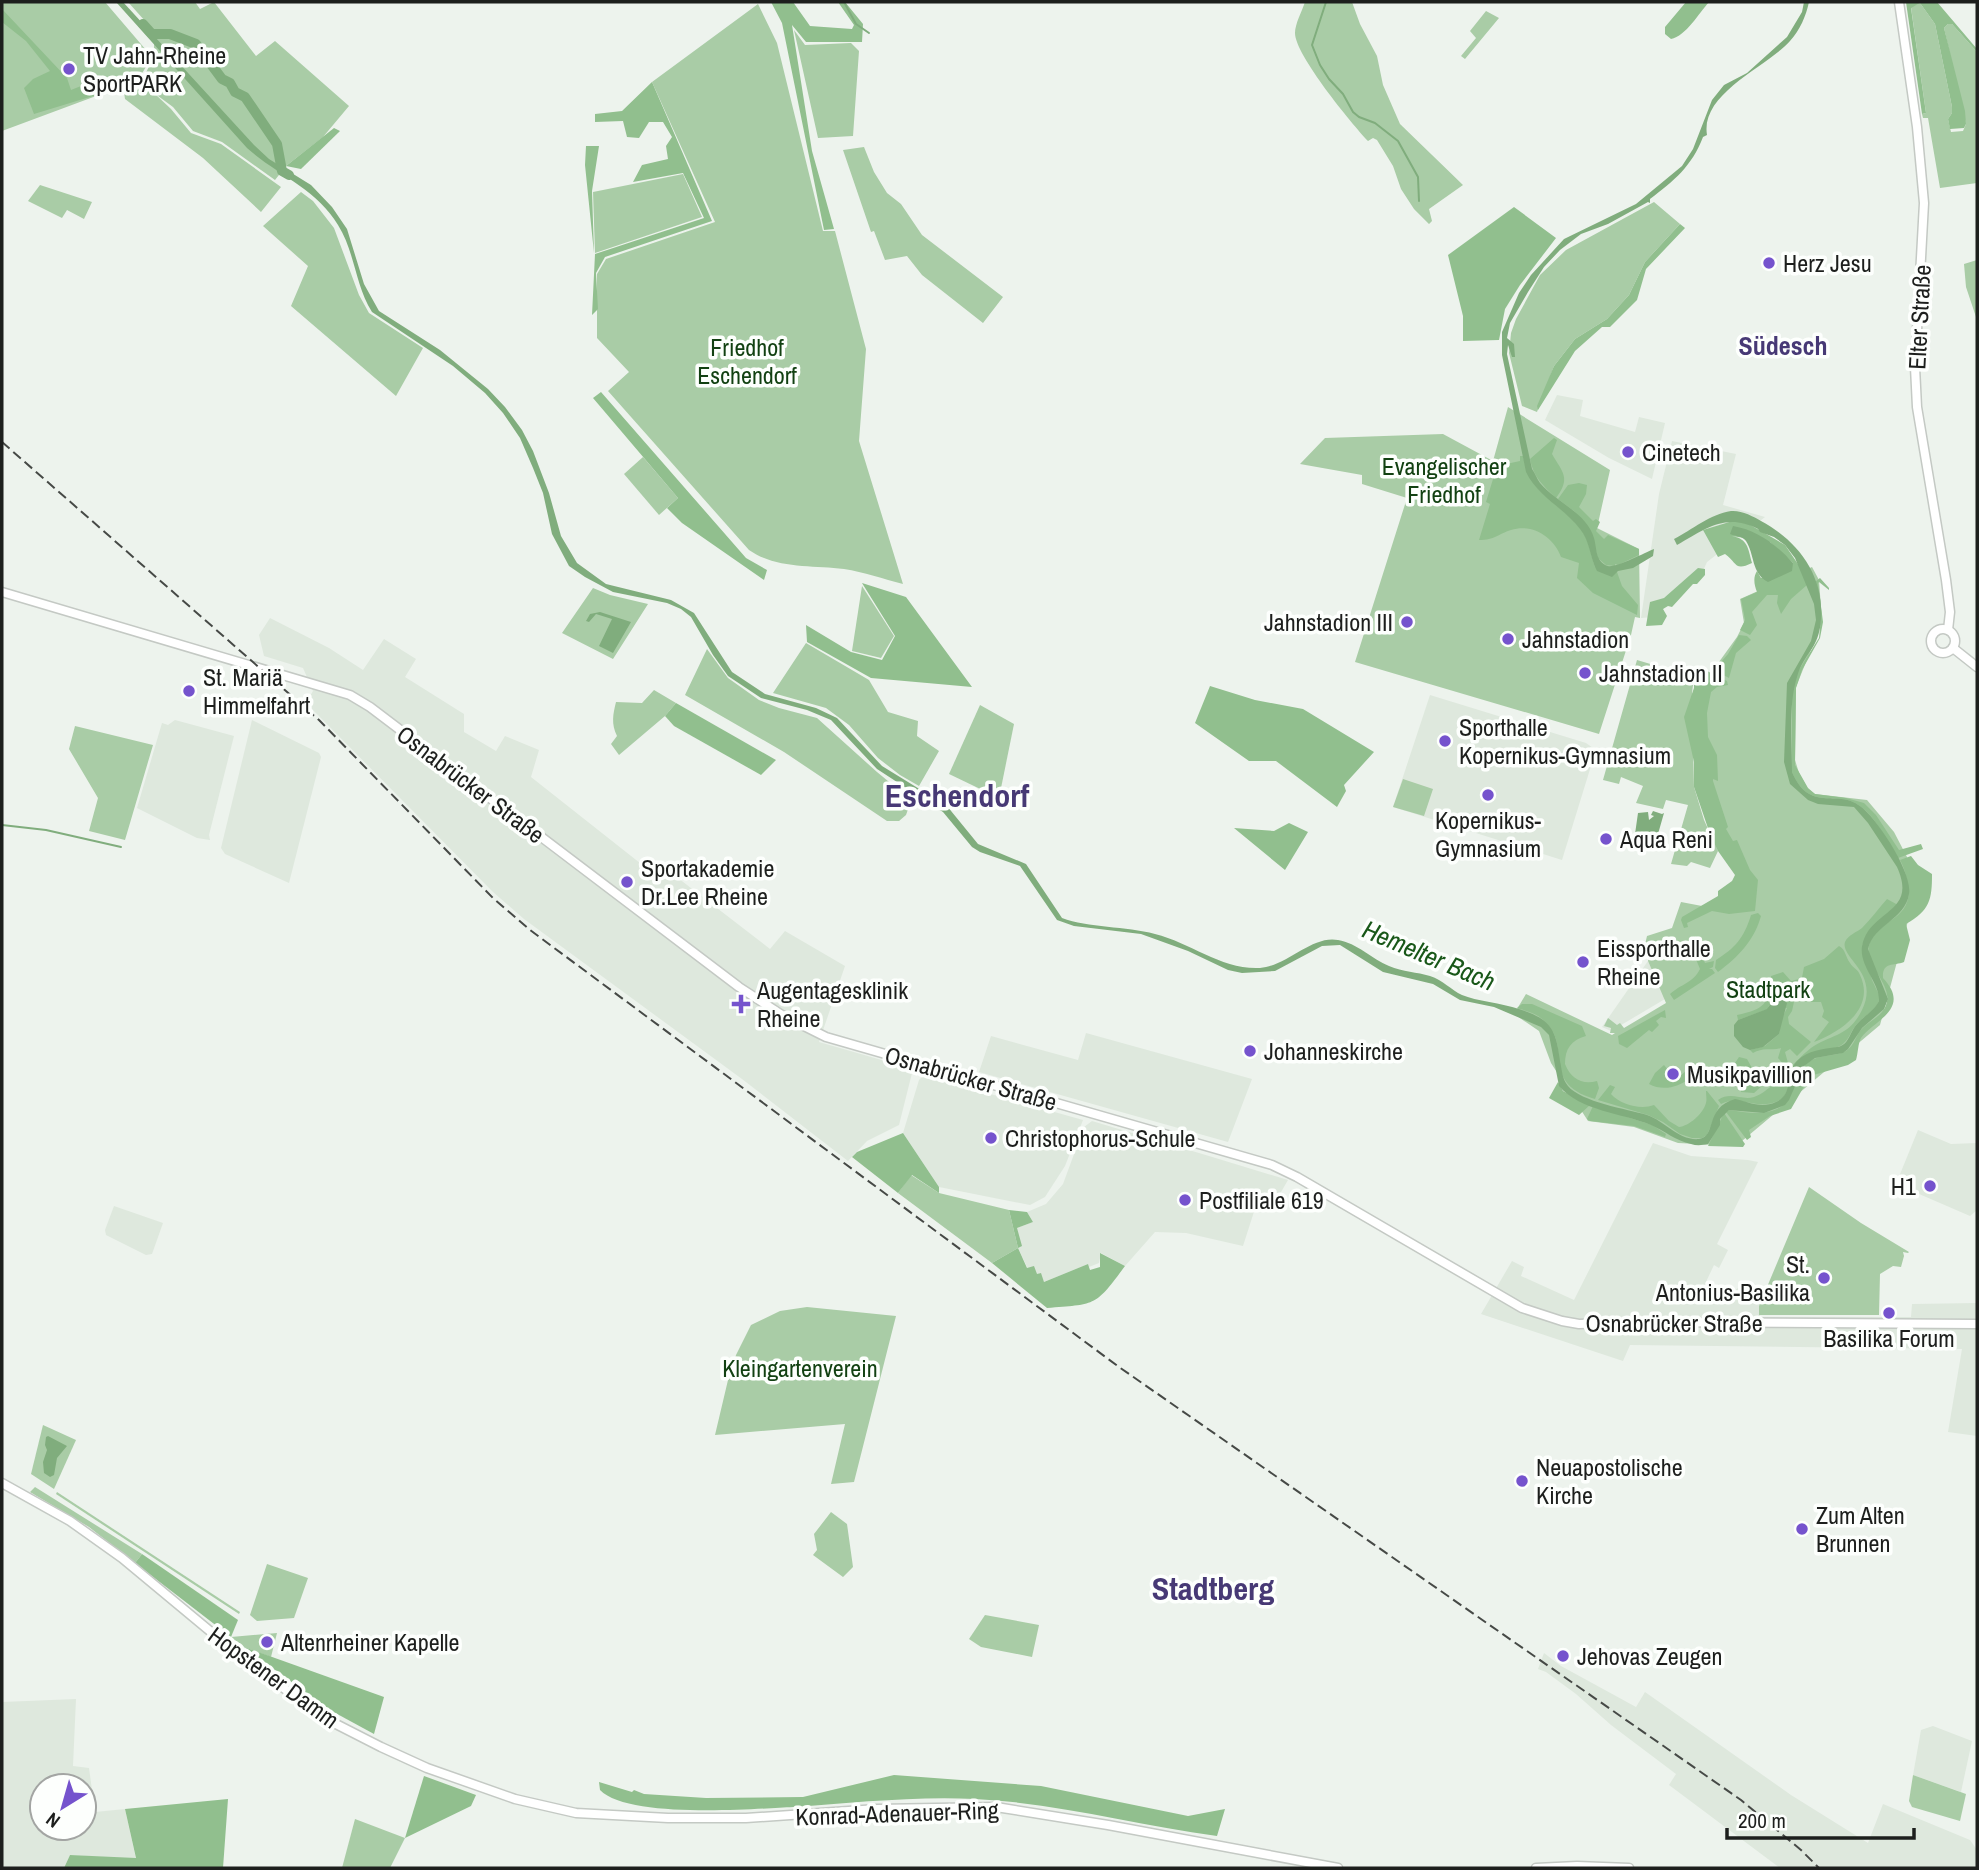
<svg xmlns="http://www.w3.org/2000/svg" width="1979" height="1870" font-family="'Archivo Narrow',sans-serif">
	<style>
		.built { fill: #dee8dd; fill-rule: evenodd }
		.green { fill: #a9cca6 }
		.forest { fill: #91bf8e }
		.water { fill: #80ad7d }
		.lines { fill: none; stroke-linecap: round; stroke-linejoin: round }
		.stream { stroke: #80ad7d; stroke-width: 2 }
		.river { stroke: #80ad7d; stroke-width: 10 }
		.secondary-casing { stroke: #c4c9c4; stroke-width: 11 }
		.secondary { stroke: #fff; stroke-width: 8 }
		.rail { stroke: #464946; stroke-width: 2; stroke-dasharray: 10 5; stroke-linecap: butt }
		.poi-dot { fill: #7553cd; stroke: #fdfffd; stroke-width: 2.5 }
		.labels { text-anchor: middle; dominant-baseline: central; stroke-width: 7; stroke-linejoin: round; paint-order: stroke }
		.poi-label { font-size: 24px; fill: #1d1f1d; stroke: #fdfffd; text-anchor: start }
		.street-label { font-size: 24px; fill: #1d1f1d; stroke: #fdfffd }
		.park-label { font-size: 24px; fill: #124112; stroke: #fdfffd }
		.neighbourhood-label { font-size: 26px; font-weight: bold; fill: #473975; stroke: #fdfffd }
		.water-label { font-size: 26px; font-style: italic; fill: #195819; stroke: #fdfffd }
		.district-label { font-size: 32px; font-weight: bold; fill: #473975; stroke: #fdfffd }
	</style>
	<rect width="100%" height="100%" fill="#edf3ed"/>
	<g class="built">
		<polygon points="1557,395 1583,400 1580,416 1635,432 1639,417 1665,423 1652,479 1609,458 1545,420"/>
		<polygon points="1672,441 1736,454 1723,505 1765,517 1707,562 1701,575 1654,617 1641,618 1659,494"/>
		<polygon points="270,618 329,648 363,670 384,639 416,659 405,677 464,714 464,732 496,751 505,736 539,750 531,777 645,867 652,858 770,949 785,931 845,966 819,1042 913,1069 899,1125 867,1141 848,1161 742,1079 524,919 493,892 306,703 313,691 303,668 264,656 259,635"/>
		<polygon points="1430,695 1586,743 1593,748 1595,753 1562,860 1393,807"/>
		<polygon points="175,720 234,736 209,835 210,840 197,838 137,808 162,723 168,725"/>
		<polygon points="252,720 319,753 321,757 289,883 225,854 221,848"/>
		<polygon points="1648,961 1665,999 1611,1031 1602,1027"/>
		<polygon points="1086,1033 1252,1079 1228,1142 979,1072 991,1036 1078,1060"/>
		<polygon points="922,1077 930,1077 1083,1120 1065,1166 1045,1197 1030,1205 939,1187 903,1133 919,1080"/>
		<polygon points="1092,1121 1209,1156 1288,1180 1277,1199 1260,1193 1243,1246 1186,1233 1155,1232 1125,1266 1101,1253 1099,1263 1089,1267 1088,1264 1044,1282 1040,1273 1038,1275 1028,1269 1018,1248 1017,1228 1033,1222 1027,1212 1046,1204 1063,1184 1084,1127"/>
		<polygon points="1918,1130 1951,1144 1977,1143 1977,1210 1970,1216 1896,1184"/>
		<polygon points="1653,1143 1691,1156 1748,1160 1758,1162 1717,1244 1728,1250 1719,1268 1714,1265 1705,1284 1728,1294 1740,1287 1763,1296 1759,1306 1760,1317 1911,1317 1912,1304 1977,1303 1977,1436 1948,1432 1962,1349 1630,1345 1623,1361 1481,1314 1512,1261 1524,1267 1521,1276 1574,1300"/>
		<polygon points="114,1206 163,1223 152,1254 146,1255 106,1235 105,1230"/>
		<polygon points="1544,1653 1561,1666 1636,1707 1645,1692 1791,1795 1868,1843 1883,1804 1970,1840 1977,1850 1976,1868 1780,1868 1669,1785 1676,1774 1611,1725 1576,1694 1546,1672 1538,1669"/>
		<path d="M 76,1699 L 73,1766 L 89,1768 L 95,1812 L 125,1809 L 136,1859 L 70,1855 L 64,1868 L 2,1868 L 2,1702 ZM 42,1786 L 84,1786 L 84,1828 L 42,1828 Z"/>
		<polygon points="1933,1726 1972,1741 1961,1792 1913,1775 1921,1730"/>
	</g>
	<g class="green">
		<polygon points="2,2 105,2 152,57 141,75 136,90 147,88 141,83 154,56 154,31 128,2 195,2 200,9 214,2 256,56 275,41 349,106 323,137 286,166 275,180 222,142 193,131 173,107 154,93 171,109 191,133 221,144 281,187 261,212 203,158 125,99 123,86 2,131"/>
		<path d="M 1305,2 L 1352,2 L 1360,24 L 1377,56 L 1383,85 L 1400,124 L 1463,185 L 1429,209 L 1432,221 L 1429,224 L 1414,209 L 1401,189 L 1393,166 L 1377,140 L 1373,138 L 1368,141 C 1352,124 1295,55 1295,33 C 1295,24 1302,11 1305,2 Z"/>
		<polygon points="1920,3 1935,24 1952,107 1952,113 1948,119 1951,132 1963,131 1966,124 1944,28 1948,24 1952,24 1977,52 1977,183 1940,188 1928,118 1923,118 1922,114 1926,113 1911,7"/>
		<path d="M 758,4 L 777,43 L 823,231 L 835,231 L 866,349 L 859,441 L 903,584 C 883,579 864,572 844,569 C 812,565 776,569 749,550 L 608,391 L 629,372 L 597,338 L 597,274 L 606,259 L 715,222 L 652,82 Z"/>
		<polygon points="1486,11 1499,18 1465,59 1461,56 1476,38 1470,31"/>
		<polygon points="794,30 805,45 851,43 859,51 853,136 818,138"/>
		<polygon points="864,147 874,172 887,193 901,204 922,235 1003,297 983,323 922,275 907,256 885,260 874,231 871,232 843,150"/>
		<polygon points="683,174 702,217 595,253 593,192"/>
		<polygon points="40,185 92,202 84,219 67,210 62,218 28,201"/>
		<polygon points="301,192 313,201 334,228 359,295 369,313 423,348 396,396 291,306 308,266 263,226"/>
		<polygon points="1654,202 1680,224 1645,262 1629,295 1607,319 1575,339 1554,366 1537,412 1522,406 1509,353 1511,333 1516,319 1540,275 1566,250"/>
		<polygon points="1977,260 1977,320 1966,287 1964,264"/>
		<polygon points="1508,407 1610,470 1597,528 1639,549 1640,618 1635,617 1631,635 1599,734 1355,662 1407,498 1362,484 1362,475 1300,464 1325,438 1443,434 1493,461"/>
		<polygon points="643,457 678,498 659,515 624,474"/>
		<polygon points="1812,567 1819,580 1822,622 1796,687 1795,760 1799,773 1808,789 1815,794 1867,800 1894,832 1919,880 1880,1025 1736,1146 1678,1143 1634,1127 1588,1121 1551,1063 1539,1031 1514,1014 1526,994 1612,1035 1615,1033 1610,1033 1611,1028 1604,1026 1608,1018 1617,1025 1620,1023 1624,1028 1666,1003 1648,961 1649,955 1644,949 1647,936 1672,928 1681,902 1702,906 1743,888 1726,849 1696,721 1711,673 1737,637 1744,623 1740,599"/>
		<polygon points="862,586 894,636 881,658 852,651"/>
		<polygon points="593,588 610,595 648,604 613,659 562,633"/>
		<polygon points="806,643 869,680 888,712 918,721 917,736 939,751 919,786 900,775 878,758 849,725 826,708 773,693"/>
		<polygon points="707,649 728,678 759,700 779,708 817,718 877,772 894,786 913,795 906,815 899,821 887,821 784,752 685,695"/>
		<polygon points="1637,660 1694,677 1692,693 1694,787 1704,820 1718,851 1710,868 1691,862 1687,866 1671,864 1688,805 1666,800 1663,809 1636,803 1643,786 1621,777 1619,784 1603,780"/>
		<path d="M 654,690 L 676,703 L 665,716 L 619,755 L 611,744 L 617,736 C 611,724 613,714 616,702 L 642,703 Z"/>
		<polygon points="980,705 1014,724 999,798 949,774"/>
		<polygon points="75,726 153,745 125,840 89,831 98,798 69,749"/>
		<polygon points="1403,779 1433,789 1424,816 1393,807"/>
		<polygon points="911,1175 939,1193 1009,1210 1018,1248 992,1263 898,1193"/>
		<polygon points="1809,1187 1861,1223 1909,1252 1908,1253 1903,1252 1904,1256 1901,1267 1893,1266 1880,1274 1879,1315 1759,1315 1759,1306"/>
		<polygon points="807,1307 896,1316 854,1482 831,1484 845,1424 715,1435 728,1380 736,1355 751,1325 780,1311"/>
		<polygon points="43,1425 76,1440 54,1489 31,1474"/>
		<polygon points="35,1487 142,1554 135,1563 89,1527 30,1492"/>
		<polygon points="57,1492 240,1612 239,1614 56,1494"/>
		<polygon points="831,1512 847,1524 853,1567 843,1577 813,1555 817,1550 814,1534"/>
		<polygon points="267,1564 308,1578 294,1618 257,1621 250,1615"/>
		<polygon points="985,1615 1039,1625 1032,1657 981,1647 969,1639"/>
		<polygon points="277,1633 271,1657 244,1647 231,1637"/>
		<polygon points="1913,1775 1966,1794 1960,1821 1912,1807 1909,1801"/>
		<polygon points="355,1819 405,1838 390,1868 342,1868"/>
	</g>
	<g class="forest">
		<polygon points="771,2 793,2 810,26 852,29 854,25 838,2 845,2 863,24 862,42 806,42 792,25 812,151 834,229 824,230 782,23"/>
		<path d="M 1686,2 L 1709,2 C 1699,13 1686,36 1671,39 L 1665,34 L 1665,27 Z"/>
		<polygon points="1906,2 1937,2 1977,49 1977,52 1952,24 1948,24 1944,28 1965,111 1966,124 1964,128 1950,129 1948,119 1952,113 1952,107 1935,24 1920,3 1911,8 1926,113 1922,114"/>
		<polygon points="2,9 67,78 71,90 81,86 87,91 111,81 116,89 34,114 24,88 33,79 50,71 26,41 2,22"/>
		<polygon points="652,82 712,221 605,257 596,273 598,309 592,315 595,254 704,218 683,173 633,182 642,165 668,159 666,146 672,137 663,122 649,122 639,138 627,137 623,121 595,122 595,114 622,111"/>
		<polygon points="334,128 340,131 301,169 286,166"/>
		<polygon points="586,146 599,146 592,191 594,253 585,165"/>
		<polygon points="1514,207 1556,238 1520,285 1505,309 1499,340 1463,341 1463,316 1448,255"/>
		<polygon points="1680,224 1685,228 1646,269 1637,300 1610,327 1602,327 1575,351 1538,410 1537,406 1554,366 1575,339 1607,319 1629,295 1645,262"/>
		<polygon points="601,392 746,558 767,570 764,580 682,523 667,508 678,498 593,398"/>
		<path d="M 1554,438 L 1557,440 L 1552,454 C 1563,473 1571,478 1556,498 C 1543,486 1533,476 1530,459 Z"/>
		<path d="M 1520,456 L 1523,456 C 1531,496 1555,499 1579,527 C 1589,538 1590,553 1595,567 L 1617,572 L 1622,586 L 1638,605 L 1637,615 L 1593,593 L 1577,578 L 1579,563 L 1561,557 C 1554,537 1532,523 1511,530 C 1498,534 1495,540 1479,540 L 1490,504 L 1486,502 L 1497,466 L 1520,461 Z"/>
		<polygon points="1579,483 1587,485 1586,494 1579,507 1593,521 1596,519 1600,522 1596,531 1604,539 1608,535 1639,549 1639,555 1618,565 1615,564 1615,566 1606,565 1598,558 1591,532 1574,511 1558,499 1568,485"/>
		<path d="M 1736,520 L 1747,523 L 1785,545 L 1800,567 L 1807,585 L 1791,599 L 1781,614 L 1777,603 L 1778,595 L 1767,595 L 1752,612 L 1757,625 L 1750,635 L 1740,630 L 1745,620 L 1741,599 L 1757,592 C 1754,585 1753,577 1757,571 L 1761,578 L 1793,563 L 1770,542 L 1732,536 C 1748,539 1748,548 1752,563 C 1734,572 1737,562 1725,554 L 1718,557 L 1703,530 Z"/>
		<polygon points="1698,568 1705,569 1705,575 1697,584 1693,584 1672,607 1668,606 1663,609 1667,616 1662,625 1646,626 1650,602 1664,598"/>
		<path d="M 1820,578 L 1829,588 L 1829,590 L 1819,582 L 1818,583 L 1823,622 L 1820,638 L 1802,670 L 1796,688 L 1795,765 L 1808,788 L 1815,794 L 1846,798 L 1864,803 L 1876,815 L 1899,850 L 1921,844 L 1923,849 L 1898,858 C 1886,841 1878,819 1860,806 C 1836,788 1810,814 1792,772 L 1792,694 L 1797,673 L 1819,638 L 1821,617 L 1815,582 Z"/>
		<polygon points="862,583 906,597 972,687 871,678 807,642 806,625 851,652 882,660 895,636"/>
		<polygon points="1739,635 1747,636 1751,640 1736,653 1729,678 1714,670 1728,654"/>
		<polygon points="1707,671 1727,681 1728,685 1717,687 1711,692 1707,713 1708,737 1717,755 1718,781 1713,779 1713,781 1728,827 1726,829 1733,841 1737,840 1750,870 1758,880 1755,911 1729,914 1712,911 1687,923 1688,927 1684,928 1681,920 1682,917 1718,896 1718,891 1732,881 1735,875 1718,851 1711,837 1694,787 1694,762 1684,717 1694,688 1694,677 1699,673 1705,675"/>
		<polygon points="1210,686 1255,700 1303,709 1374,752 1344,785 1346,791 1337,807 1276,761 1249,761 1195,723"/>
		<polygon points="676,703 776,760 761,775 674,726 665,716"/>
		<polygon points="1289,823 1308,832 1285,870 1234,828 1274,831"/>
		<path d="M 1911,856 L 1918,865 L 1932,874 C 1932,900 1930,910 1906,924 L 1910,940 L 1904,962 C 1893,966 1882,962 1883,978 C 1912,1009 1874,1020 1861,1038 C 1858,1043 1858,1054 1856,1060 L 1848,1065 L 1810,1076 L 1791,1109 L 1770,1116 L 1749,1130 L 1751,1137 L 1747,1140 L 1726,1112 L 1729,1110 C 1745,1112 1762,1116 1777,1109 C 1798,1099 1791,1074 1809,1062 C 1819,1054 1833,1057 1844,1052 C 1853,1048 1855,1038 1860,1031 C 1868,1021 1882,1017 1886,1005 C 1894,985 1864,966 1869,945 C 1876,919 1914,921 1908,885 C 1906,876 1905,869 1900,860 Z"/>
		<path d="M 1887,899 L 1898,905 L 1871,929 L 1862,945 L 1872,980 L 1880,997 C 1878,1010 1864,1015 1856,1025 C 1850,1032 1849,1041 1840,1046 C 1826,1052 1812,1049 1799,1060 C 1786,1071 1794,1093 1778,1101 C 1757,1111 1740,1094 1721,1104 L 1718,1100 C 1731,1091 1742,1101 1754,1097 C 1772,1091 1795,1060 1811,1048 C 1831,1034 1849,1037 1862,1010 C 1880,973 1840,958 1845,942 C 1848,935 1857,932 1862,928 C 1871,919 1878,909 1887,899 Z"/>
		<path d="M 1758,913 L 1761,916 C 1754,941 1738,957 1718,972 L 1715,968 L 1716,960 C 1735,948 1744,938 1751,915 Z"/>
		<path d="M 1693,936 L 1705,963 L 1714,961 L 1713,967 L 1709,969 L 1712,969 L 1715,973 L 1674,1000 L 1670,994 C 1681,984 1693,983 1700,969 L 1688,940 Z"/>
		<path d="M 1839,946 C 1846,950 1845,956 1850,963 C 1853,968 1858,969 1860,975 C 1876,1009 1840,1032 1814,1042 L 1829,1022 L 1822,1017 L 1824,1011 L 1821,1002 L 1801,1002 L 1798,999 L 1804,967 L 1824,959 Z"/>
		<path d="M 1783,972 L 1791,981 L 1799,979 L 1792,1011 L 1788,1017 L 1789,1024 L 1811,1042 L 1797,1056 L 1790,1049 L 1785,1052 L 1788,1063 L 1786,1067 L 1778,1058 L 1781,1048 C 1771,1051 1763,1047 1753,1053 L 1750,1050 L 1765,1046 L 1779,1034 L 1781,1020 L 1787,1008 L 1769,1005 L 1768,1009 L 1738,1020 L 1737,1015 C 1764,1009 1769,1005 1771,976 Z"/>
		<path d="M 1522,1004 L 1532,1004 L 1582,1026 L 1586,1036 C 1571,1040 1565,1049 1565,1064 C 1571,1079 1582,1085 1597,1081 L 1599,1088 L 1595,1099 C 1536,1082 1578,1042 1538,1016 C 1532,1012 1523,1010 1517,1008 Z"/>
		<polygon points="1665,1010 1666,1018 1661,1017 1656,1021 1659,1025 1652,1032 1649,1030 1627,1048 1619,1044 1618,1036"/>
		<polygon points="1739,1057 1747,1059 1762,1086 1754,1093 1741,1092 1739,1073 1735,1063"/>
		<path d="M 1664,1065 L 1668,1070 L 1669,1078 L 1675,1080 L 1686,1071 L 1691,1074 L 1690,1078 C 1678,1088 1662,1091 1649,1084 L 1655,1073 Z"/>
		<polygon points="1558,1082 1563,1091 1590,1105 1579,1115 1549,1098"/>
		<path d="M 1610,1085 L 1615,1087 L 1611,1094 C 1621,1105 1641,1110 1654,1105 L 1669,1121 L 1679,1127 C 1689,1126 1703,1114 1706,1103 C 1707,1100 1706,1095 1706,1091 L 1707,1091 L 1719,1106 L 1707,1135 L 1702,1138 L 1692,1138 L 1680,1134 L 1663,1122 L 1648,1115 L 1598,1100 Z"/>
		<polygon points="1593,1106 1652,1125 1666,1134 1665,1137 1634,1126 1590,1121 1587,1119"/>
		<polygon points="1724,1113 1745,1144 1743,1147 1708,1146"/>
		<polygon points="903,1133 939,1187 939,1193 912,1175 898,1193 852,1157 857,1152"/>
		<path d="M 1009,1210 L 1027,1212 L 1033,1222 L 1017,1228 L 1022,1246 L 1018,1248 L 1027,1268 L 1034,1266 L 1037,1274 L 1041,1273 L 1044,1282 L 1088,1264 L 1090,1270 L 1100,1267 L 1100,1253 L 1125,1266 C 1095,1307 1096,1304 1047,1308 L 992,1263 L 1018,1248 Z"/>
		<polygon points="142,1554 238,1620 231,1637 135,1563"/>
		<polygon points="244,1647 384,1697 374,1734 328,1709"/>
		<path d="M 894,1775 L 1041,1786 L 1188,1816 L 1225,1809 L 1217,1836 C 1136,1825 1057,1803 975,1799 C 914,1796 853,1803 793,1807 C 753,1809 628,1819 600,1790 L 599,1782 L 632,1792 L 634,1790 L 644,1794 L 706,1798 L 803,1797 Z"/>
		<polygon points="424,1776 476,1795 471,1806 405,1838"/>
		<polygon points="228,1799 223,1868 64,1868 70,1855 136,1858 125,1809"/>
	</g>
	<g class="water">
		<path d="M 116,2 L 123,2 L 254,145 L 269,159 L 311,185 L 332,207 L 347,229 L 364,284 L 379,311 L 440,350 L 488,389 L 505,407 L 522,430 L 533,451 L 549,493 L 561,536 L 577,563 L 606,584 L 671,600 L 694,613 L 732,672 L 765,694 L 816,708 L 837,718 L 882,766 L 947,806 L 978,844 L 1026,864 L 1062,918 C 1088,928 1126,926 1155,934 C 1191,943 1222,970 1260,968 C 1287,966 1312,935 1338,940 C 1357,943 1372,959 1389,966 C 1403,972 1417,972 1430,976 C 1443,980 1451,990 1462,995 C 1476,1001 1502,1003 1519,1009 C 1551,1019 1556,1029 1560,1061 C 1562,1070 1562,1079 1568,1086 C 1581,1102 1627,1109 1647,1115 C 1665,1121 1679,1141 1699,1139 C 1717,1137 1704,1108 1735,1099 C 1749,1102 1761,1109 1776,1102 C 1794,1094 1785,1074 1797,1061 C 1808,1050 1823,1049 1837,1047 C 1849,1046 1850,1031 1857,1024 C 1864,1016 1874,1011 1879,1001 C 1880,980 1854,963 1864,939 C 1876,909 1917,911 1897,867 L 1868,823 L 1854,807 L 1818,804 L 1808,800 L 1790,784 L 1784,762 L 1787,683 L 1811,641 L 1816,620 L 1814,604 L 1795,558 L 1785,545 L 1774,537 L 1760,532 L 1758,529 C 1726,512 1705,529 1677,545 L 1674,539 C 1692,530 1710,514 1731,511 C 1741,510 1753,516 1761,521 C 1798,541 1824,575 1821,619 C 1819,650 1804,652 1797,677 C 1788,706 1792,742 1792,772 C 1810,814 1836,788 1860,806 C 1877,818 1913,873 1909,894 C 1905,920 1874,924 1868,949 L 1888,999 L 1884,1009 L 1862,1028 L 1848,1049 L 1843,1053 L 1815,1058 L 1804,1066 L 1789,1100 L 1785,1105 L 1764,1113 L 1729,1110 L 1720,1119 L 1720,1125 L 1708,1144 C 1703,1145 1697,1146 1691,1144 C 1676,1141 1665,1131 1651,1125 C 1622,1113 1580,1111 1559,1086 L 1549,1035 L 1541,1027 L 1494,1007 L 1460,1000 L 1433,984 L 1383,972 L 1340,945 L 1322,946 L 1275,971 L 1242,973 L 1228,970 L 1188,951 L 1141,934 L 1074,926 L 1057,920 L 1020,866 L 980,852 L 972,847 L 943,812 L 877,769 L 831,720 L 807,710 L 761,698 L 728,676 L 713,655 L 691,617 L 681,609 L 667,603 L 613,592 L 585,577 L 569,566 L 552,534 L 543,493 L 533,468 L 520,438 L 503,413 L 485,393 L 453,366 L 372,312 C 355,285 355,252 338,225 C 317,189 277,175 247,148 Z"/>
		<path d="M 1804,2 L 1809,2 C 1806,16 1800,30 1790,41 C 1767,67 1700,93 1707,135 L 1703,137 C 1692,166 1674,181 1650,199 L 1650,203 L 1648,202 L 1608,224 L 1581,234 L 1560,250 L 1544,267 L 1528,292 L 1510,323 L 1507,338 L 1514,344 L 1515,357 L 1512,357 L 1508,345 L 1507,354 L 1532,469 C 1535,473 1537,479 1540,483 C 1556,502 1587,513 1594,538 C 1597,548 1595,562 1608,566 C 1616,568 1644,553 1654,549 L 1653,556 L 1633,568 L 1618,571 L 1612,577 L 1597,571 C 1590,558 1590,541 1580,529 C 1564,508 1538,497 1526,472 L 1502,355 L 1502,332 L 1519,293 L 1531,275 L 1564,239 L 1636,204 L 1682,166 L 1693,149 L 1712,100 L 1724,85 L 1747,73 L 1787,37 L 1802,12 Z"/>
		<path d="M 1733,526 C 1757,530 1777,545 1793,563 L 1792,571 L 1768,582 C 1751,573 1755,555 1746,541 C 1742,536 1735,536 1730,534 Z"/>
		<polygon points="600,612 631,622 613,653 599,646 612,619 596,614 589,622 586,621 590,614"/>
		<polygon points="1653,811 1662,814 1664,813 1658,834 1654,839 1635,834 1638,813 1648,812 1649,820 1654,816 1651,815"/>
		<polygon points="1774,999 1782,999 1787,1003 1779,1034 1763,1047 1750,1050 1743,1047 1734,1036 1734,1025 1738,1020 1767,1009"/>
		<polygon points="48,1436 67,1446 57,1458 54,1475 50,1477 44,1473 43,1462 47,1450 45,1445 46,1437"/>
	</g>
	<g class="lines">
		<g class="stream">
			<polyline points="844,2 856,24 869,33"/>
			<polyline points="1326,2 1312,45 1320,65 1329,79 1343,94 1353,112 1359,117 1375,123 1398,141 1418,177 1419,201"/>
			<polyline points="2,825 46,830 121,847"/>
		</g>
		<polyline class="river" points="143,24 152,34 170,34 196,44 222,79 230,83 235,92 245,97 277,144 282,171 289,175"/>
		<g class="secondary-casing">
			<g id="secondary">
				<polyline points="1899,2 1917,127 1924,203 1915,367 1917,407 1946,580 1950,612 1948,630"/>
				<polyline points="2,592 350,695 370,707 739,987 782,1015 826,1037 1272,1165 1297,1177 1522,1308 1562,1321 1579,1324 1636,1322 1977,1324"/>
				<circle cx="1943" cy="641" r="12"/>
				<polyline points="1953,648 1977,667"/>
				<polyline points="2,1483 70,1521 122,1558 252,1666 332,1722 381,1747 427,1768 515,1799 576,1813 668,1818 746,1818 877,1809 996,1807 1108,1825 1338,1868"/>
				<polyline points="1536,1868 1577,1866 1629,1868"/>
			</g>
		</g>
		<use href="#secondary" class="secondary"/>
		<polyline class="rail" points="2,442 319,720 493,898 530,930 1119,1367 1741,1800 1801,1850 1819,1868"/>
	</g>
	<g class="poi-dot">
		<circle cx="69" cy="69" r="7"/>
		<circle cx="1769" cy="263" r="7"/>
		<circle cx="1628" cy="452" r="7"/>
		<circle cx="1407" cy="622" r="7"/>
		<circle cx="1508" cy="639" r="7"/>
		<circle cx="1585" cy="673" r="7"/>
		<circle cx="189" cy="691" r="7"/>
		<circle cx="1445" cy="741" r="7"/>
		<circle cx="1488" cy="795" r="7"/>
		<circle cx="1606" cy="839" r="7"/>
		<circle cx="627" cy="882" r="7"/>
		<circle cx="1583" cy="962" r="7"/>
		<path d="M737.5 993.5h7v7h7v7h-7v7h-7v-7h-7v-7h7z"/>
		<circle cx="1250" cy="1051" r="7"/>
		<circle cx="1673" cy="1074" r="7"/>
		<circle cx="991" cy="1138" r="7"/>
		<circle cx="1930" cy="1186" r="7"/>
		<circle cx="1185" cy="1200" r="7"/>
		<circle cx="1824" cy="1278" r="7"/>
		<circle cx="1889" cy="1313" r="7"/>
		<circle cx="1522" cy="1481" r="7"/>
		<circle cx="1802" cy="1529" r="7"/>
		<circle cx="267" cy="1642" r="7"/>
		<circle cx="1563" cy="1656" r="7"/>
	</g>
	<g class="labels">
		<g class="poi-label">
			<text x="83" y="55">TV Jahn-Rheine<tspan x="83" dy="28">SportPARK</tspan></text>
			<text x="1783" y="263">Herz Jesu</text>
			<text x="1642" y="452">Cinetech</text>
			<text x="1393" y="622" text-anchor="end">Jahnstadion III</text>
			<text x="1522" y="639">Jahnstadion</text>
			<text x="1599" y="673">Jahnstadion II</text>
			<text x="203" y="677">St. Mariä<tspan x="203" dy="28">Himmelfahrt</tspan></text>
			<text x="1459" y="727">Sporthalle<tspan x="1459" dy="28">Kopernikus-Gymnasium</tspan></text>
			<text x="1488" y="820" text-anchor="middle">Kopernikus-<tspan x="1488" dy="28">Gymnasium</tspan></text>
			<text x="1620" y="839">Aqua Reni</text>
			<text x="641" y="868">Sportakademie<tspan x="641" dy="28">Dr.Lee Rheine</tspan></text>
			<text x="1597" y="948">Eissporthalle<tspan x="1597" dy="28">Rheine</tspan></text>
			<text x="757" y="990">Augentagesklinik<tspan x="757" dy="28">Rheine</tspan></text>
			<text x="1264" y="1051">Johanneskirche</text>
			<text x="1687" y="1074">Musikpavillion</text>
			<text x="1005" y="1138">Christophorus-Schule</text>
			<text x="1916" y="1186" text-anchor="end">H1</text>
			<text x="1199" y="1200">Postfiliale 619</text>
			<text x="1810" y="1264" text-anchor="end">St.<tspan x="1810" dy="28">Antonius-Basilika</tspan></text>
			<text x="1889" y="1338" text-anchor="middle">Basilika Forum</text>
			<text x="1536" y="1467">Neuapostolische<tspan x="1536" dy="28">Kirche</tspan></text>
			<text x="1816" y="1515">Zum Alten<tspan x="1816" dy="28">Brunnen</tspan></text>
			<text x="281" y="1642">Altenrheiner Kapelle</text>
			<text x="1577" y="1656">Jehovas Zeugen</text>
		</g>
		<g class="street-label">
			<text transform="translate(1919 317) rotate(-87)">Elter Straße</text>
			<text transform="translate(471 784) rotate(37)">Osnabrücker Straße</text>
			<text transform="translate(971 1078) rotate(16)">Osnabrücker Straße</text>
			<text x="1674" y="1323">Osnabrücker Straße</text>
			<text transform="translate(274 1677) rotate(36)">Hopstener Damm</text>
			<text transform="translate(897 1813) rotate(-2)">Konrad-Adenauer-Ring</text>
		</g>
		<g class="park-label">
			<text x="747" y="347">Friedhof<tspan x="747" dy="28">Eschendorf</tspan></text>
			<text x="1444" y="466">Evangelischer<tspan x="1444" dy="28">Friedhof</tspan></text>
			<text x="1768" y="989">Stadtpark</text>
			<text x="800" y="1368">Kleingartenverein</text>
		</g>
		<g class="neighbourhood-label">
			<text x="1783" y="345">Südesch</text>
		</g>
		<g class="water-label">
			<text transform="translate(1429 955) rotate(23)">Hemelter Bach</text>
		</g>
		<g class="district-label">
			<text x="957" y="795">Eschendorf</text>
			<text x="1213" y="1588">Stadtberg</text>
		</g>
	</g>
	<rect width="1979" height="1870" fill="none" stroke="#1d1f1d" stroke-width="7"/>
	<g transform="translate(63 1807) rotate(217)"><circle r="33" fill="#fdfffd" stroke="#a3a5a3" stroke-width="2"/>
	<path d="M0-5L12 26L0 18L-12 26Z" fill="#7553cd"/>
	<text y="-10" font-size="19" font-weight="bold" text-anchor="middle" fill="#1d1f1d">N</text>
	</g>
	<path d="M1727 1828v10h187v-10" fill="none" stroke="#1d1f1d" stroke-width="3.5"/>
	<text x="1738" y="1828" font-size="21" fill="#1d1f1d" stroke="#fdfffd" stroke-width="5" paint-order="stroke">200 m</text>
</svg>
